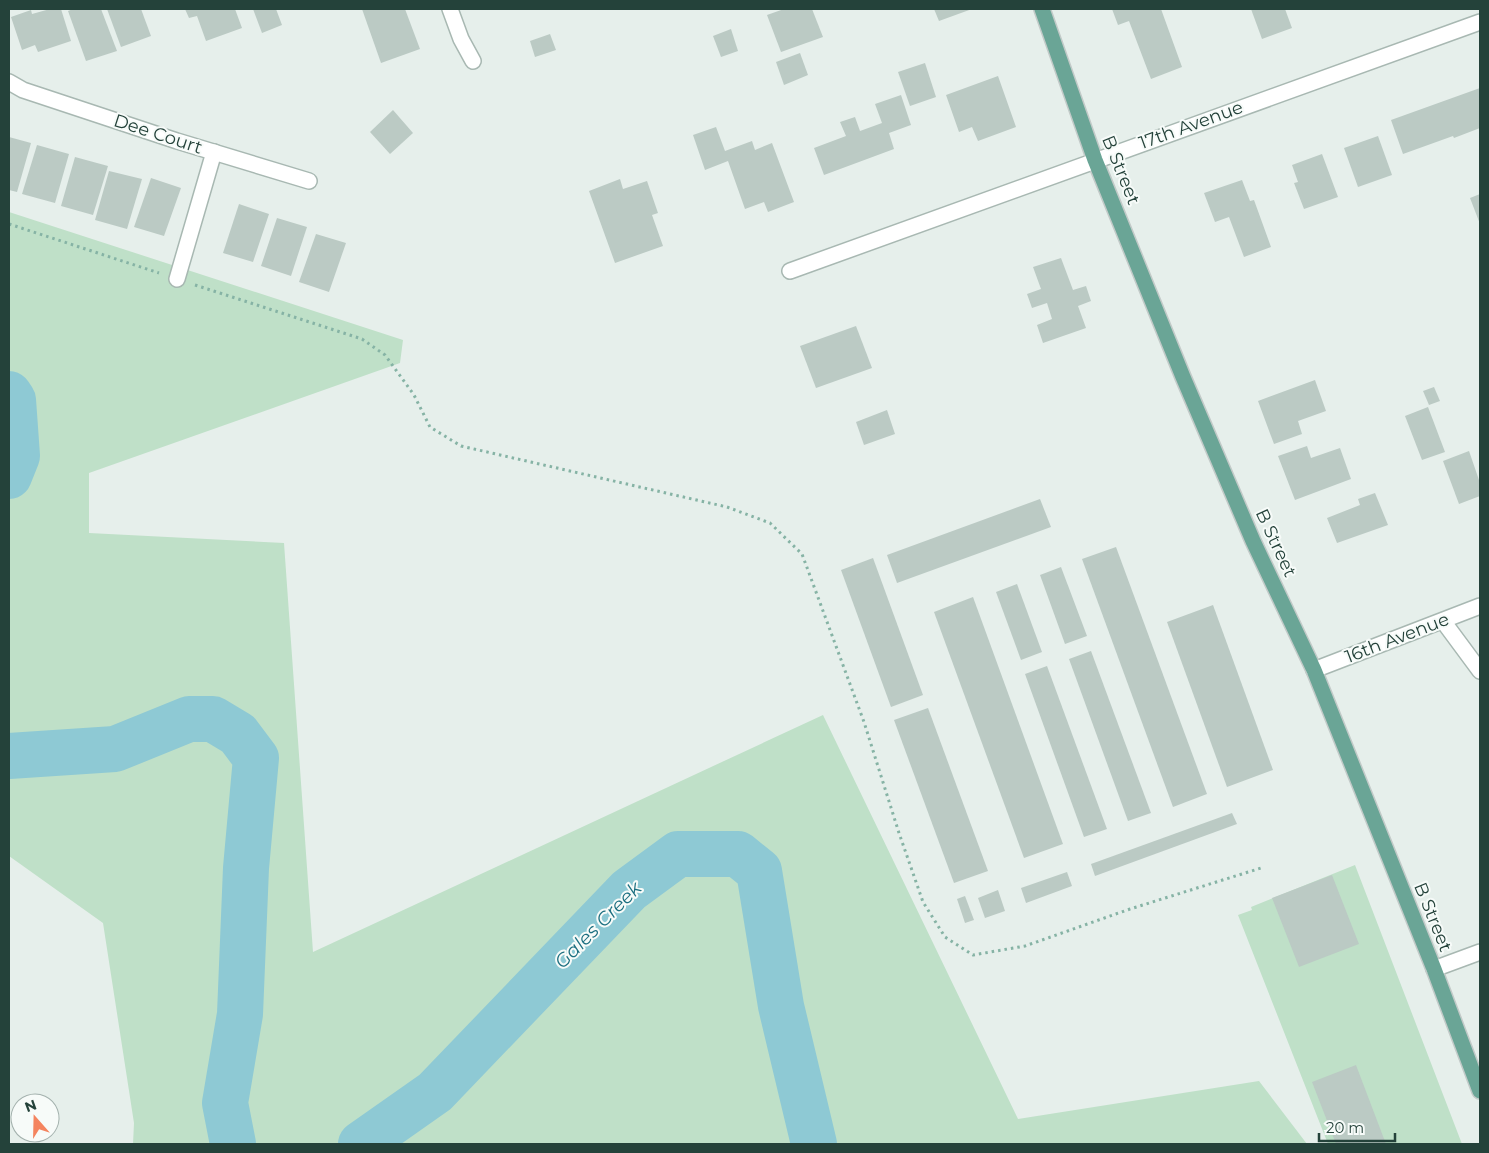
<svg xmlns="http://www.w3.org/2000/svg" width="1489" height="1153" font-family="Montserrat,sans-serif">
	<style>
		.green { fill: #bfe0c8 }
		.lines { fill: none; stroke-linecap: round; stroke-linejoin: round }
		.river { stroke: #8ec9d4; stroke-width: 46 }
		.building { fill: #bbcac4 }
		.service-casing { stroke: #a8b8b2; stroke-width: 18 }
		.minor-casing { stroke: #a8b8b2; stroke-width: 18 }
		.primary-casing { stroke: #c2cac8; stroke-width: 18 }
		.path { stroke: #86b3a5; stroke-width: 3; stroke-dasharray: 2.5 4; stroke-linecap: butt }
		.service { stroke: #fff; stroke-width: 15 }
		.minor { stroke: #fff; stroke-width: 15 }
		.primary { stroke: #6aa596; stroke-width: 15 }
		.labels { text-anchor: middle; dominant-baseline: central; stroke-width: 4; stroke-linejoin: round; paint-order: stroke }
		.street-label { font-size: 18px; fill: #24423a; stroke: #f7fbf9 }
		.water-label { font-size: 19px; font-style: italic; fill: #1c6f80; stroke: #f7fbf9 }
	</style>
	<rect width="100%" height="100%" fill="#e6efeb"/>
	<g class="green">
		<polygon points="9,212 403,340 400,363 89,473 89,533 284,543 313,952 823,715 1018,1119 1259,1081 1307,1144 133,1144 134,1123 103,923 9,856"/>
		<polygon points="1355,865 1462,1144 1328,1144 1238,915 1252,910 1251,907"/>
	</g>
	<g class="lines">
		<g class="river">
			<polyline points="9,394 13,400 17,456 9,476"/>
			<polyline points="9,756 115,749 189,719 213,719 238,734 256,758 246,868 240,1014 225,1103 233,1144"/>
			<polyline points="361,1144 435,1092 629,890 678,854 738,854 759,871 781,1006 814,1144"/>
		</g>
	</g>
	<g class="building">
		<polygon points="50,9 61,9 71,41 38,52 35,45 22,50 11,17 31,10 32,14"/>
		<polygon points="73,9 101,9 117,51 86,61 68,11"/>
		<polygon points="107,9 141,9 151,36 121,47"/>
		<polygon points="185,9 235,9 242,28 206,41 197,16 189,18"/>
		<polygon points="253,9 276,9 282,25 262,33"/>
		<polygon points="362,9 405,9 420,49 381,63"/>
		<polygon points="784,9 812,9 823,37 781,52 767,15"/>
		<polygon points="934,9 972,9 939,21"/>
		<polygon points="1112,9 1148,9 1149,10 1161,9 1182,67 1151,79 1129,21 1118,25"/>
		<polygon points="1251,9 1285,9 1292,28 1262,39"/>
		<polygon points="731,29 738,51 721,57 713,36"/>
		<polygon points="550,34 556,50 535,57 530,41"/>
		<polygon points="800,53 808,75 784,85 776,62"/>
		<polygon points="925,63 936,97 910,106 898,72"/>
		<polygon points="998,76 1016,127 978,141 972,127 959,132 946,95"/>
		<polygon points="1480,88 1480,128 1454,138 1453,136 1403,154 1391,120"/>
		<polygon points="901,95 911,125 889,133 894,149 824,175 814,148 846,136 840,122 855,117 860,131 882,123 875,104"/>
		<polygon points="393,110 413,133 390,154 370,132"/>
		<polygon points="716,127 725,151 752,141 755,150 772,143 794,202 768,212 764,202 745,209 728,161 705,170 693,135"/>
		<polygon points="1378,136 1392,175 1358,187 1344,148"/>
		<polygon points="9,137 31,143 17,192 9,190"/>
		<polygon points="37,145 69,154 55,203 22,194"/>
		<polygon points="1322,154 1338,197 1304,209 1294,183 1298,182 1292,165"/>
		<polygon points="75,157 108,166 93,215 61,206"/>
		<polygon points="109,171 142,179 127,229 95,220"/>
		<polygon points="151,178 181,188 164,236 134,227"/>
		<polygon points="620,179 623,189 647,181 658,213 652,215 663,246 615,263 589,191"/>
		<polygon points="1242,180 1250,201 1254,200 1271,247 1244,257 1229,217 1215,222 1204,193"/>
		<polygon points="1480,194 1480,224 1470,198"/>
		<polygon points="239,204 269,214 253,262 223,253"/>
		<polygon points="277,218 307,227 291,276 261,266"/>
		<polygon points="316,234 346,243 329,292 299,282"/>
		<polygon points="1061,258 1073,290 1086,286 1091,301 1078,306 1086,328 1043,343 1037,325 1052,319 1047,303 1032,308 1027,294 1041,289 1033,267"/>
		<polygon points="856,326 872,368 816,388 800,346"/>
		<polygon points="1315,380 1326,411 1298,421 1302,434 1274,444 1258,401"/>
		<polygon points="1434,387 1440,401 1429,405 1423,391"/>
		<polygon points="1428,407 1445,452 1422,460 1405,416"/>
		<polygon points="887,410 895,434 864,445 856,422"/>
		<polygon points="1307,446 1311,458 1340,448 1351,479 1295,500 1278,456"/>
		<polygon points="1469,451 1480,483 1480,496 1459,504 1443,461"/>
		<polygon points="1375,493 1388,525 1337,543 1327,518 1360,505 1358,499"/>
		<polygon points="1040,499 1051,527 897,583 887,555"/>
		<polygon points="1116,547 1207,794 1173,807 1082,559"/>
		<polygon points="873,558 923,695 891,707 841,570"/>
		<polygon points="1061,567 1087,636 1065,644 1040,575"/>
		<polygon points="1017,584 1042,652 1021,660 996,592"/>
		<polygon points="973,597 1063,844 1024,858 934,612"/>
		<polygon points="1213,605 1273,770 1227,787 1167,622"/>
		<polygon points="1091,651 1151,813 1128,821 1069,659"/>
		<polygon points="1047,666 1107,829 1084,837 1025,674"/>
		<polygon points="928,708 988,871 954,883 894,720"/>
		<polygon points="1232,813 1237,824 1095,876 1091,864"/>
		<polygon points="1067,872 1072,886 1026,903 1021,888"/>
		<polygon points="1332,875 1359,944 1299,967 1272,898"/>
		<polygon points="998,890 1005,911 985,918 978,898"/>
		<polygon points="965,896 974,920 965,923 957,899"/>
		<polygon points="1356,1065 1386,1144 1336,1144 1312,1082"/>
	</g>
	<g class="lines">
		<g class="service-casing">
			<g id="service">
				<polyline points="450,9 461,39 473,61"/>
				<polyline points="1443,621 1480,671"/>
				<polyline points="1434,969 1480,952"/>
			</g>
		</g>
		<g class="minor-casing">
			<g id="minor">
				<polyline points="9,82 23,90 177,141 309,181"/>
				<polyline points="790,271 1480,22"/>
				<polyline points="177,279 214,152"/>
				<polyline points="1314,670 1480,606"/>
			</g>
		</g>
		<g class="primary-casing">
			<polyline id="primary" points="1042,9 1095,160 1183,377 1253,541 1314,670 1434,969 1480,1091"/>
		</g>
		<g class="path">
			<polyline points="9,224 159,273"/>
			<polyline points="195,285 362,339 385,355 414,395 430,427 461,446 727,507 770,523 802,554 864,722 899,833 923,902 945,937 973,955 1025,946 1130,909 1261,868"/>
		</g>
		<use href="#service" class="service"/>
		<use href="#minor" class="minor"/>
		<use href="#primary" class="primary"/>
	</g>
	<g class="labels">
		<g class="street-label">
			<text transform="translate(1191 125) rotate(-20)">17th Avenue</text>
			<text transform="translate(158 134) rotate(18)">Dee Court</text>
			<text transform="translate(1121 170) rotate(68)">B Street</text>
			<text transform="translate(1276 543) rotate(65)">B Street</text>
			<text transform="translate(1397 638) rotate(-21)">16th Avenue</text>
			<text transform="translate(1433 917) rotate(68)">B Street</text>
		</g>
		<g class="water-label">
			<text transform="translate(598 925) rotate(-45)">Gales Creek</text>
		</g>
	</g>
	<rect width="1489" height="1153" fill="none" stroke="#24423a" stroke-width="20"/>
	<g transform="translate(35 1118) rotate(340)"><circle r="24" fill="#f7fbf9" stroke="#a3b1ad"/>
	<path d="M0-4L9 19L0 12L-9 19Z" fill="#f4845f"/>
	<text y="-8" font-size="14" font-weight="bold" text-anchor="middle" fill="#24423a">N</text>
	</g>
	<path d="M1319 1133v8h76v-8" fill="none" stroke="#24423a" stroke-width="2.5"/>
	<text x="1326" y="1133" font-size="15" fill="#24423a" stroke="#f7fbf9" stroke-width="4" paint-order="stroke">20 m</text>
</svg>
